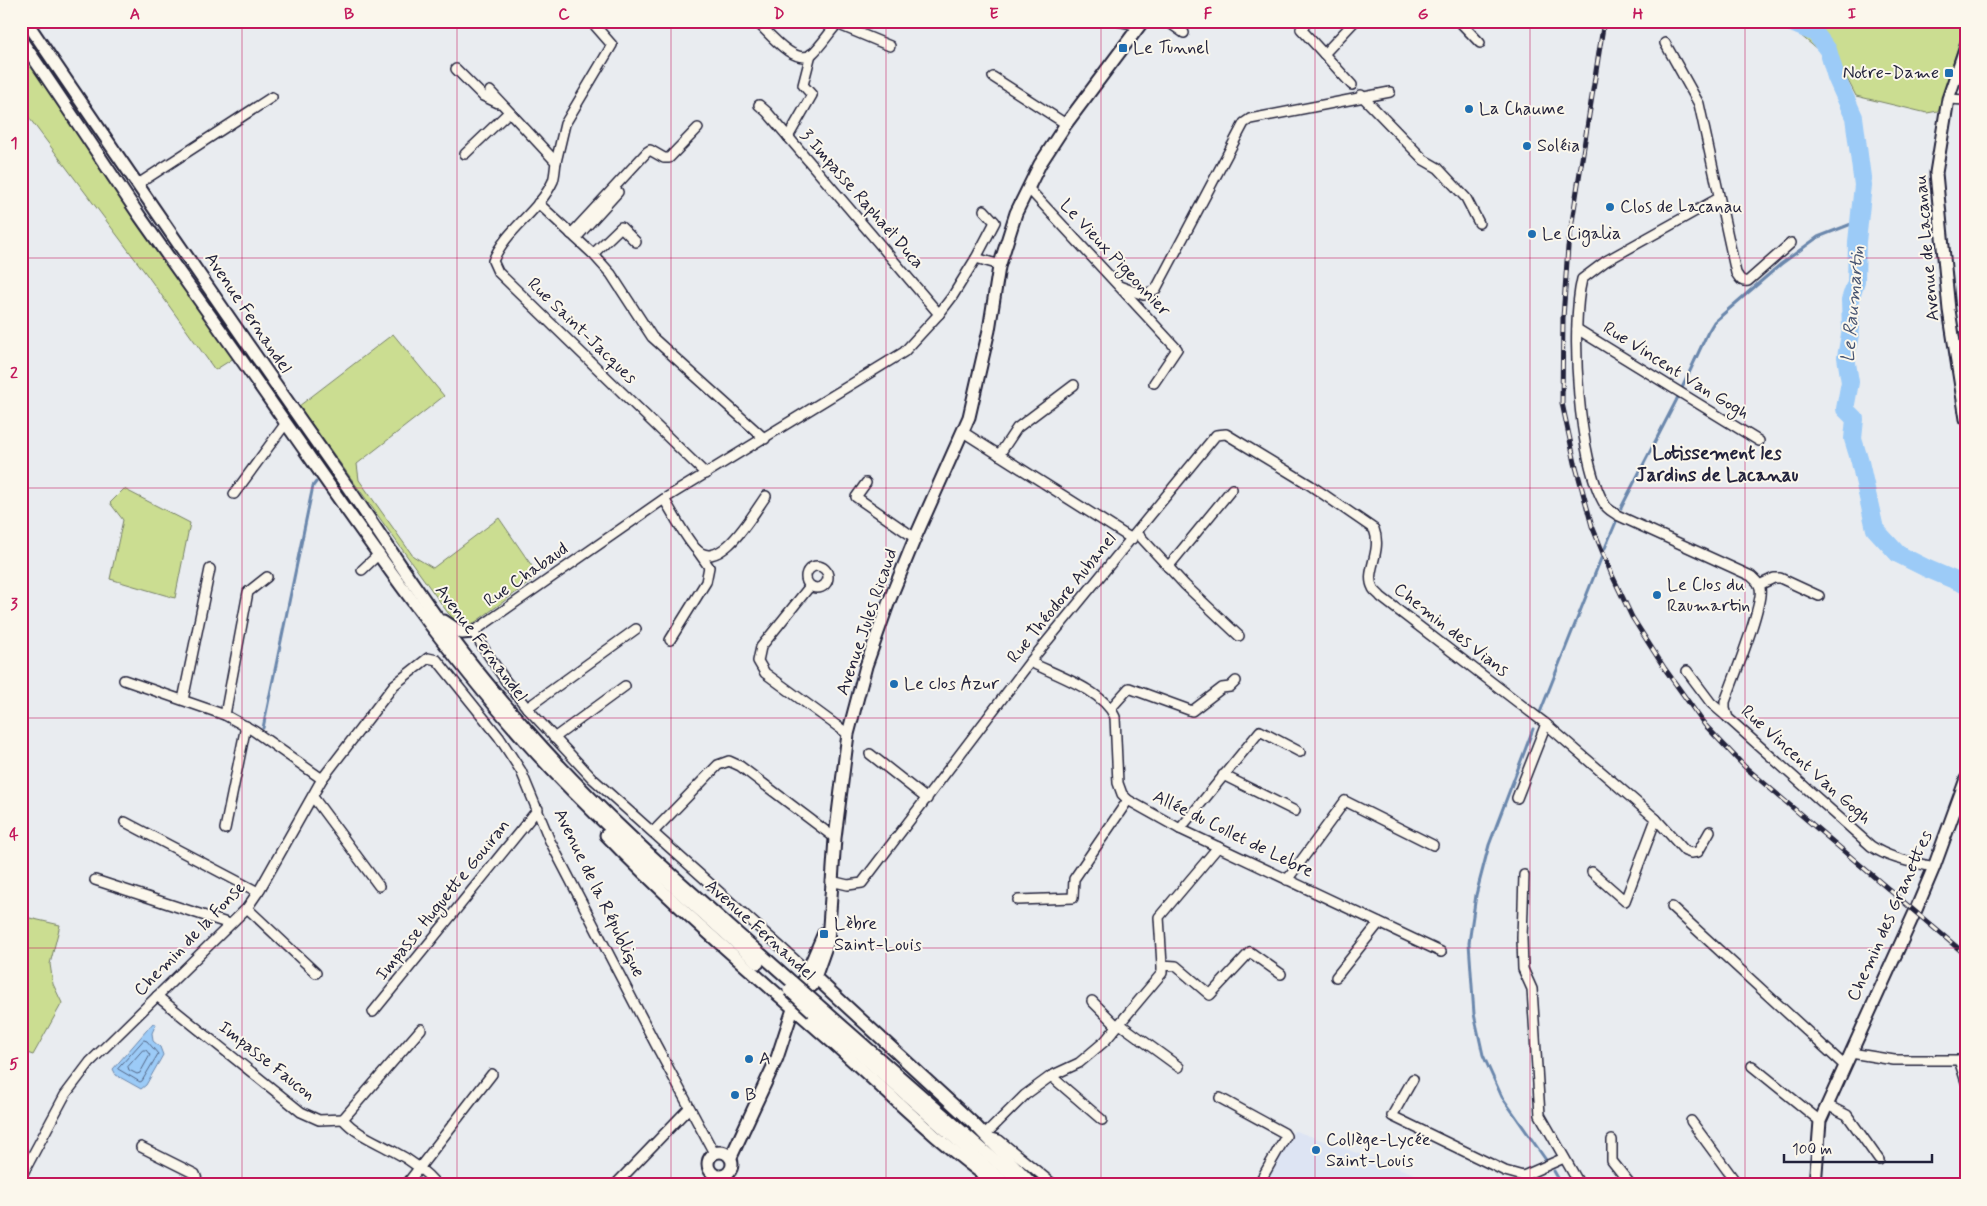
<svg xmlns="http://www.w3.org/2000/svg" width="1987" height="1206" font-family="Mynerve,sans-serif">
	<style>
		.built { fill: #dde4f3 }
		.green { fill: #cbdd91; stroke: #768066 }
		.water { fill: #9ccbf7; stroke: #6b87ac }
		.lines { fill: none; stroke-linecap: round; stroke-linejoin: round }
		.shore { stroke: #536686; stroke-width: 1 }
		.stream { stroke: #6b87ac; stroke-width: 3 }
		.river { stroke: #9ccbf7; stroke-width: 18 }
		.street-casing { stroke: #22223b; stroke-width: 12 }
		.secondary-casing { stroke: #22223b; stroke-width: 15 }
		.street { stroke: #fbf7ec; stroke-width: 9 }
		.secondary { stroke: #fbf7ec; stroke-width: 11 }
		.rail-casing { stroke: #22223b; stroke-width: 5 }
		.rail { stroke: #fbf7ec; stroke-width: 3; stroke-dasharray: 9; stroke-linecap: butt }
		.secondary-bridge-casing { stroke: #22223b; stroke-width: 15; stroke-linecap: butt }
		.secondary-bridge { stroke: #fbf7ec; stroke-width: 11 }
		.grid { fill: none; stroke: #c2185b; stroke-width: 1; stroke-opacity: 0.55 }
		.poi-dot { fill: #1f6fb2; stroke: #fbf7ec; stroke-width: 2 }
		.labels { text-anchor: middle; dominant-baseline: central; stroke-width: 4; stroke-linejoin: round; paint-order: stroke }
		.poi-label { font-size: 18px; fill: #22223b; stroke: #fbf7ec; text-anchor: start }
		.street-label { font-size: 18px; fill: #22223b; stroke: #fbf7ec }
		.water-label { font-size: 19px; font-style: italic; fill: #475573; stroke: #fbf7ec }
		.neighbourhood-label { font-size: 19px; font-weight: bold; fill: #22223b; stroke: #fbf7ec }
		.neatline { fill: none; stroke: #c2185b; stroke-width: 2 }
		.grid-label { font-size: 16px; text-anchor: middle; font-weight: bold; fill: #c2185b }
	</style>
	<rect width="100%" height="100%" fill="#e9ecf0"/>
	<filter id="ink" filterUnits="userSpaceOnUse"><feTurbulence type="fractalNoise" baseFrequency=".02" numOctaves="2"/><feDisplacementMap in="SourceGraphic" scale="10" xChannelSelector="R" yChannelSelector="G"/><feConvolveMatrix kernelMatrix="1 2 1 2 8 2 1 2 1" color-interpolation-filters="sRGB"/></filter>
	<g filter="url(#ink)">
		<polygon class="built" points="1294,1131 1296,1131 1445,1185 1261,1185"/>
		<g class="green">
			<polygon points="1783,21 1955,21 1965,24 1938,111 1927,113 1856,96 1824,34 1817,49"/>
			<polygon points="21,52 234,358 215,370 147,275 21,107"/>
			<polygon points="393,334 444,396 357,464 359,480 413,556 433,568 499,518 536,572 533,580 470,626 459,624 448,613 299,406"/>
			<polygon points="124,489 190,523 175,598 110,579 123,520 110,503"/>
			<polygon points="21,916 60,925 50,964 53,984 62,1003 33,1055 21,1051"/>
		</g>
		<polygon class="water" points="153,1023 156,1024 152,1033 153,1041 160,1047 163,1055 146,1085 141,1089 116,1075 113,1069"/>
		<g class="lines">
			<g class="shore">
				<polygon points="144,1040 147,1041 158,1054 142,1081 140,1082 118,1069"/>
				<polygon points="143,1050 146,1050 150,1055 140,1073 137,1074 129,1070 128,1067"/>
			</g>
			<g class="stream">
				<polyline points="1621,508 1676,401 1708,332 1714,322 1781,264 1818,237 1859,221"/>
				<polyline points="1605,548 1616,522"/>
				<polyline points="1539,715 1602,556"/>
				<polyline points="263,728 313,486 316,482"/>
				<polyline points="1533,729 1489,845 1476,895 1469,943 1474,1014 1483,1055 1502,1097 1546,1160"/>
				<polyline points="1554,1171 1562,1185"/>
			</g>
			<polyline class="river" points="1787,21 1815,33 1828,50 1836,77 1854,117 1863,185 1857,242 1856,282 1850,300 1851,329 1846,357 1850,382 1845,409 1855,419 1853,439 1860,462 1875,529 1898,554 1928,569 1966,585"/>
			<g class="street-casing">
				<g id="street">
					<path d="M 756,21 C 768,32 795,67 812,54 C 821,46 829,33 837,24"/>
					<polyline points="840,21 837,24 890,46"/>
					<polyline points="1117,21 1140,26"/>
					<polyline points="1167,21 1184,33"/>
					<polyline points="1308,21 1301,29 1324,54 1355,21"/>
					<polyline points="1459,21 1480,43"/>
					<path d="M 1665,43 L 1699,104 L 1736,273 C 1740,279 1741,282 1748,281 L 1791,243"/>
					<polyline points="1324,54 1352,85"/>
					<polyline points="456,69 483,96 498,103"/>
					<polyline points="993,77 1066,124"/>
					<path d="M 490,91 L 556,162 C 555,168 555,175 553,181 C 539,212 505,230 493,261 L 498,272 L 706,474"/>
					<polyline points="1361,95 1424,160 1438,168 1466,198 1479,223"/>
					<polyline points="1948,99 1966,100"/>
					<polyline points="759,105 767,112 939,314"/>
					<polyline points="788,137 812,95 803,85 811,54"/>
					<polyline points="465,154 509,112"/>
					<polyline points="556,162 565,124 612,45 591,21"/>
					<polyline points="138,184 272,97"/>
					<polyline points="1029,189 1177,349 1154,383"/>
					<path d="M 1719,198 L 1606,261 L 1582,279 C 1570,328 1578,462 1605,505 C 1607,509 1613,512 1617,515 L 1751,576 C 1755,580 1759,582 1760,588 C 1764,604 1732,682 1725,702 L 1725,709 L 1728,718 L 1871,846 C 1890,859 1912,862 1934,867"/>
					<polyline points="538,203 593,254 611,274 652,337 765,439"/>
					<polyline points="571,234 647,152 650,150 664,158 669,158 698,128"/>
					<polyline points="576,238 618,192"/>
					<polyline points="593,254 621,227 636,242"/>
					<polyline points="976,258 995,222 984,210"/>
					<polyline points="1119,286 1144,295 1156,289 1244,123 1250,119 1390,92"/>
					<polyline points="1577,329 1759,441"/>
					<polyline points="963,432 1132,539"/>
					<polyline points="999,455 1017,428 1074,385"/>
					<polyline points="866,483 856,497 915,538"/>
					<polyline points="234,494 286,423"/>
					<path d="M 664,499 C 674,515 683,534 695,548 C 719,576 754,512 766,496"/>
					<polyline points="1137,533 1185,585 1239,636"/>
					<circle cx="817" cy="577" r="11"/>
					<polyline points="1168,567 1232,489"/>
					<polyline points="362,570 379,554"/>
					<polyline points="1759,585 1774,578 1780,578 1819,596"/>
					<polyline points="810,586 761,647 758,661 765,673 848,734"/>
					<polyline points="670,640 706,582 709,567 697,550"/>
					<path d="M 1030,662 C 1056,675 1103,690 1115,717 L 1118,783 L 1122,794 L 1128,800 L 1180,829 L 1441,952"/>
					<polyline points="1687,671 1711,703 1726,716"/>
					<polyline points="124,680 225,715 254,731 322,779"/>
					<polyline points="183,700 210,569"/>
					<polyline points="527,708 636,629"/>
					<polyline points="1111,708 1129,688 1192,711 1222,688 1230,687 1236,681"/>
					<polyline points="225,715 248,592 267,577"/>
					<polyline points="554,738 625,686"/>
					<polyline points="870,754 927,799"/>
					<polyline points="1223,775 1295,811"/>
					<polyline points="313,797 379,886"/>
					<polyline points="1517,798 1546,724"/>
					<polyline points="1656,819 1685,851 1691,853 1698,852 1710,831"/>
					<polyline points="125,822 258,892"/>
					<polyline points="225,829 246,726"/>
					<polyline points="1180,829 1260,731 1300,752"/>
					<polyline points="653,832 718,765 729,761 740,766 835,838"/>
					<polyline points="1524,875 1522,938 1523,969 1532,989 1540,1115 1580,1185"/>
					<polyline points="95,880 230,924"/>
					<polyline points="1287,880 1345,801 1433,845"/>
					<path d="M 831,881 L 848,885 L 862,883 L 1030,662 L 1216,435 L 1226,434 L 1310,485 L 1374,529 C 1383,552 1364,572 1373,588 C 1374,591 1379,594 1381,597 L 1546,724 L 1656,819 L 1625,901 L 1592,872"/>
					<polyline points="1018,900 1073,898 1074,879 1128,800"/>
					<polyline points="1672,907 1845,1066"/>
					<polyline points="247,908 316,973"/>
					<polyline points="1162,965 1159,917 1218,847"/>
					<polyline points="812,975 592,778 527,708 505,680 473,632 664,499 904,352 939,314 952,297 976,258 1000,265"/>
					<polyline points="1336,977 1379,923"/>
					<polyline points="157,996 301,1112 319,1120 343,1119"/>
					<polyline points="1092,1001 1117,1026"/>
					<polyline points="373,1012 538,809"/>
					<polyline points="1120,1024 1179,1067"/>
					<polyline points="1851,1053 1894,1060 1966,1060"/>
					<polyline points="1959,1060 1966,1082"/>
					<polyline points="1752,1066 1820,1121"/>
					<polyline points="1051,1076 1102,1120"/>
					<polyline points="1413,1079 1392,1116 1505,1171 1523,1176 1564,1158"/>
					<polyline points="1220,1098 1284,1133 1286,1136 1258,1185"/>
					<polyline points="1827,1105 1847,1115 1879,1160"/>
					<polyline points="343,1119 421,1029"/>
					<path d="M 343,1119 C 356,1134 375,1141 393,1151 C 409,1159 425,1171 437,1185"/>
					<polyline points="1691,1121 1738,1185"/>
					<polyline points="985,1135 1025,1095 1051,1076 1079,1063 1105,1041 1162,973 1162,965 1176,966 1210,995 1250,952 1281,974"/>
					<polyline points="985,1136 999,1140 1054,1185"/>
					<polyline points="1612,1140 1612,1161 1631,1185"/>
					<polyline points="141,1147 195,1174 199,1185"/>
					<polyline points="21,1177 65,1095 90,1062 247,908 260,889 322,779 394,685 428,658 437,660 499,737 521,771 550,841 656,1045 714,1153"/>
					<polyline points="406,1185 492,1074"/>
					<polyline points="615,1185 689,1108"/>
				</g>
			</g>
			<g class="secondary-casing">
				<g id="secondary">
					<path d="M 26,21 C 132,177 238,332 347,486 C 381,535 413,586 449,634 C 473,667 500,699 527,730 C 607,822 702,901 792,982"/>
					<path d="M 21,40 C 62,99 101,159 141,218 C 189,286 238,354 285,422 C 363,533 439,645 529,745 C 600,824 680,892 758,963"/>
					<polyline points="1966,46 1948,99 1936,173 1949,310 1966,419"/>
					<polyline points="444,621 462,633 473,632"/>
					<path d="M 606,835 C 675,907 752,971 826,1037 C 882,1086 937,1143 998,1185"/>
					<polyline points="816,978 973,1123 1033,1185"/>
					<polyline points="804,979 824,933"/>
					<polyline points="812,986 828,941 835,838 848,734 866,666 888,604 915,538 969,417 989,330 999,267 1016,213 1040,164 1066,124 1143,21"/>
					<polyline points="817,1004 1023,1185"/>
					<polyline points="813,1012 1007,1185"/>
					<circle cx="720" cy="1164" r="12"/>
					<polyline points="731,1157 777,1058 795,1003"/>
					<polyline points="1815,1185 1820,1121 1915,912 1934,867 1966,779"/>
				</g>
			</g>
			<use href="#street" class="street"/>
			<use href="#secondary" class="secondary"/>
			<g class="rail-casing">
				<polyline id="rail" points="1604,21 1568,247 1563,318 1562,403 1575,463 1592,526 1612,575 1632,617 1665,669 1705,725 1745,767 1966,955"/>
			</g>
			<use href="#rail" class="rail"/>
			<g class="secondary-bridge-casing">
				<g id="secondary-bridge">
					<polyline points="792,982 817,1004"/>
					<polyline points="789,990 813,1012"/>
				</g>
			</g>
			<use href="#secondary-bridge" class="secondary-bridge"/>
		</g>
	</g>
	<path class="grid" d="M 242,21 L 242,1185M 457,21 L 457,1185M 671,21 L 671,1185M 886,21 L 886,1185M 1101,21 L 1101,1185M 1315,21 L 1315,1185M 1530,21 L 1530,1185M 1745,21 L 1745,1185M 21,258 L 1966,258M 21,488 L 1966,488M 21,718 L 1966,718M 21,948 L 1966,948"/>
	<g class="poi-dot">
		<rect x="1118" y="43" width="10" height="10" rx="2.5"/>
		<rect x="1944" y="68" width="10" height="10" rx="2.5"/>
		<circle cx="1469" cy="109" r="5"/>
		<circle cx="1527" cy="146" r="5"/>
		<circle cx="1610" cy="207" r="5"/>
		<circle cx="1532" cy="234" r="5"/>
		<circle cx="1657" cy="595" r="5"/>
		<circle cx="894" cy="684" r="5"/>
		<rect x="819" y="929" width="10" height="10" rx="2.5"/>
		<circle cx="749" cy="1059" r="5"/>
		<circle cx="735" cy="1095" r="5"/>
		<circle cx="1316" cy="1150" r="5"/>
	</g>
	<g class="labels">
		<g class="poi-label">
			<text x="1133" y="48">Le Tunnel</text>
			<text x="1939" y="73" text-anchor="end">Notre-Dame</text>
			<text x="1479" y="109">La Chaume</text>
			<text x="1537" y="146">Soléia</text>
			<text x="1620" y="207">Clos de Lacanau</text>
			<text x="1542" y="234">Le Cigalia</text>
			<text x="1667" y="585">Le Clos du<tspan x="1667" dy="21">Raumartin</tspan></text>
			<text x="904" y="684">Le clos Azur</text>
			<text x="834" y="924">Lèbre<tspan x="834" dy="21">Saint-Louis</tspan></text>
			<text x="759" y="1059">A</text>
			<text x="745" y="1095">B</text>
			<text x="1326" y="1140">Collège-Lycée<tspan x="1326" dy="21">Saint-Louis</tspan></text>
		</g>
		<g class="street-label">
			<text transform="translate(862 199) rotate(49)">3 Impasse Raphaël Duca</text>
			<text transform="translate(1927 248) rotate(-95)">Avenue de Lacanau</text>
			<text transform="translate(1115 258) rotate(47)">Le Vieux Pigeonnier</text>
			<text transform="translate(248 313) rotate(56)">Avenue Fernandel</text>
			<text transform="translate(582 331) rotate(44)">Rue Saint-Jacques</text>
			<text transform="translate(1676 371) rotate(32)">Rue Vincent Van Gogh</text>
			<text transform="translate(526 575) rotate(-35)">Rue Chabaud</text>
			<text transform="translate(1062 598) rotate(-51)">Rue Théodore Aubanel</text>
			<text transform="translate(867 622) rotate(-71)">Avenue Jules Ricaud</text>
			<text transform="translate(1451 630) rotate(38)">Chemin des Vians</text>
			<text transform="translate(481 643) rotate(53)">Avenue Fernandel</text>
			<text transform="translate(1806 765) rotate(42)">Rue Vincent Van Gogh</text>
			<text transform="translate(1233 834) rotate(26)">Allée du Collet de Lebre</text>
			<text transform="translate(599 893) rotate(64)">Avenue de la République</text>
			<text transform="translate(443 900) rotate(-51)">Impasse Huguette Gouiran</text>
			<text transform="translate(1890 916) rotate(-66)">Chemin des Granettes</text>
			<text transform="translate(760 930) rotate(42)">Avenue Fernandel</text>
			<text transform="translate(190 939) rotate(-46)">Chemin de la Fonse</text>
			<text transform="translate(267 1061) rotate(38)">Impasse Faucon</text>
		</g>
		<g class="water-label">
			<text transform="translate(1853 304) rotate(-85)">Le Raumartin</text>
		</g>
		<g class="neighbourhood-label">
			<text x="1717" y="453">Lotissement les<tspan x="1717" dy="22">Jardins de Lacanau</tspan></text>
		</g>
	</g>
	<rect width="1987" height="1206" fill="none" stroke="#fbf7ec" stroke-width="55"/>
	<path d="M1784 1154v8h148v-8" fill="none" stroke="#22223b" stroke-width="2.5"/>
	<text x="1792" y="1154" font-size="15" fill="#22223b" stroke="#fbf7ec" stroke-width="4" paint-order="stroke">100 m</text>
	<rect x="28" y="28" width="1932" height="1150" class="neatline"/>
	<g class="grid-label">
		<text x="135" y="19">A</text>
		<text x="349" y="19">B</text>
		<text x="564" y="19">C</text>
		<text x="779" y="19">D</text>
		<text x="994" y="19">E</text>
		<text x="1208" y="19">F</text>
		<text x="1423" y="19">G</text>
		<text x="1638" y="19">H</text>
		<text x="1852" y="19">I</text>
		<text x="14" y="148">1</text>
		<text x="14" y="378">2</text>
		<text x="14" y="609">3</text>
		<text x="14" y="839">4</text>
		<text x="14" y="1069">5</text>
	</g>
</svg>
